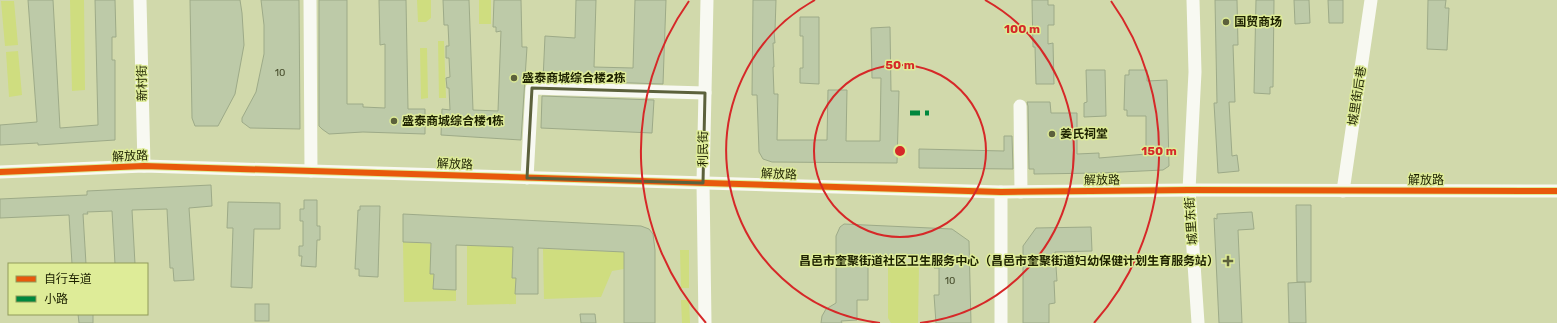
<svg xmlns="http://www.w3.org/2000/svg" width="1557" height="323" font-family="Rubik,'Noto Sans SC',sans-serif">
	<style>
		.green { fill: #cfdd7f }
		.building { fill: #bdcaa8; stroke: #9daa88 }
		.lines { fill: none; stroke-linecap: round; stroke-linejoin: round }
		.minor { stroke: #f8f9f2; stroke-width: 13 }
		.quiet { stroke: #00873e; stroke-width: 5; stroke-dasharray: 10 5; stroke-linecap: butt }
		.cycleway-casing { stroke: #deec98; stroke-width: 8 }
		.cycleway { stroke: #e8590c; stroke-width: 6 }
		.marked { fill: none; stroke: #5c613c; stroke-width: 3; stroke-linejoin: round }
		.ring { fill: none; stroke: #d62828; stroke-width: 2 }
		.poi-dot { fill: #5c613c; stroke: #deec98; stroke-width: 1.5 }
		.labels { text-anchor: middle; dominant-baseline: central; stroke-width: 3; stroke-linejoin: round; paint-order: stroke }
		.number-label { font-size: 10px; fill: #454b2a }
		.poi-label { font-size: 12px; font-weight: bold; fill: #1d2100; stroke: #deec98; text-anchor: start }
		.street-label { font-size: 12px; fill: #1d2100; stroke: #deec98 }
		.centre { fill: #d62828; stroke: #deec98; stroke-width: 2 }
		.ring-label { font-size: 12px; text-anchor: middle; font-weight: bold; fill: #d62828; stroke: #deec98; stroke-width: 3; stroke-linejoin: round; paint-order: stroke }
	</style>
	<rect width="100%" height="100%" fill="#d1d9ab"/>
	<g class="green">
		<polygon points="70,0 84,0 85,90 72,91"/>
		<polygon points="417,0 431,0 431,18 426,22 418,22"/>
		<rect x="479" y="0" width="12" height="24"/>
		<polygon points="14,1 18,45 5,46 1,1"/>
		<polygon points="438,41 444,41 446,98 439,98"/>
		<polygon points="420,48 427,48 428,98 421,99"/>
		<polygon points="18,51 22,95 9,97 6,52"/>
		<polygon points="403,242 434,244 434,246 431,246 431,254 434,255 434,264 430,265 430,273 434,274 433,289 456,290 456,301 404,302"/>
		<polygon points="467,245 517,247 513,251 513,259 516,259 516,269 512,269 512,278 516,278 516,304 467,305"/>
		<polygon points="543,249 624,252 624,269 612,271 601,297 544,299"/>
		<polygon points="680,250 689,250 689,288 681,288"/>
		<polygon points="888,264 919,265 918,323 891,323 888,318"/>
		<polygon points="681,300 689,300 690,323 682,323"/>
	</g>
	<g class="building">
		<polygon points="28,0 53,0 60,128 98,125 95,0 115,0 116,37 112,37 112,60 115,60 115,140 38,145 38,143 0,145 0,125 37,122"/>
		<polygon points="190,0 240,0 242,13 244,45 235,94 218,126 195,126 192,118"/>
		<polygon points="261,0 299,0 300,129 250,128 242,122 242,118 256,92 264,54 264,25"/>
		<polygon points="319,0 347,0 347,104 363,104 363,107 385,108 385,44 380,45 379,0 406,0 408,109 425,109 425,134 363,132 329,134 322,129 319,126"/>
		<polygon points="443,0 469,0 473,110 498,111 501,31 496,32 496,27 493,27 494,0 521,0 522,47 527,47 521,140 441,135 442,109 450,110 449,88 447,88 446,78 450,77 449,58 446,58 446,46 449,46 448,25 444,25"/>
		<polygon points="576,0 596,0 594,67 633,68 635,0 666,0 663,84 543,80 545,36 575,38"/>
		<polygon points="753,0 776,0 775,31 774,31 775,43 773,43 774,67 773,67 774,94 778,94 777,140 827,140 828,90 847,90 846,141 880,141 881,78 872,78 871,28 890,27 891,91 899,91 897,163 772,162 763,159 759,152 757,95 752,95"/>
		<polygon points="1032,0 1048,0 1048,5 1054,5 1054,25 1048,25 1048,44 1053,43 1054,84 1036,84 1035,47 1033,47"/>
		<polygon points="1215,0 1237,0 1238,45 1233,45 1235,102 1229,102 1232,156 1237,155 1239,171 1218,173 1214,103 1217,103"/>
		<polygon points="1256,0 1274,0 1273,87 1270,87 1270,94 1254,93"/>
		<polygon points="1294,0 1309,0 1310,23 1295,24"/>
		<polygon points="1328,0 1343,0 1343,23 1329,23"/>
		<polygon points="1428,0 1446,0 1445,8 1449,8 1447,50 1427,49"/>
		<polygon points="800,17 819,17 819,84 800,83 800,68 803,68 803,36 800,36"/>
		<polygon points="1086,70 1105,70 1106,116 1084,117 1084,103 1087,102"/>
		<polygon points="1129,70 1147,70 1147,81 1167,80 1169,166 1163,170 1100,173 1034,174 1034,169 1029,169 1028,106 1027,102 1050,102 1051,113 1077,113 1077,154 1099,153 1099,158 1146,154 1146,116 1127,116 1127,110 1124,110 1125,75 1129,75"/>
		<polygon points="542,96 654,100 652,133 541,128"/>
		<polygon points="1004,136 1012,136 1013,169 919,168 919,149 1004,151"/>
		<polygon points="211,185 212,206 189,208 194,280 174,281 173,268 170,268 167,209 132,210 135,264 115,264 112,211 87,212 88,214 83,214 86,264 72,264 69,215 0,218 0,199 87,195 87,191"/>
		<polygon points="304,200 317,200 317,226 320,226 320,240 317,240 316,267 301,266 302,256 299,256 299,246 303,246 303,221 300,221 300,209 304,209"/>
		<polygon points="228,202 280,203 280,229 254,229 252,288 231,287 233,228 227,228"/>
		<polygon points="1296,205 1311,205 1311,282 1305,282 1306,323 1289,323 1288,283 1305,282 1297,282"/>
		<polygon points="360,206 380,206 378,277 359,276 359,269 355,269 358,210 360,210"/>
		<polygon points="1252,212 1254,229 1238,230 1242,323 1219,323 1214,218 1217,219 1217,214"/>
		<polygon points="403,214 641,226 649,229 653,234 655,250 655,323 624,323 624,252 538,248 538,294 515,294 516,278 512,278 513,247 456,245 456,290 433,289 434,274 430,274 431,243 403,242"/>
		<polygon points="844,224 952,229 969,241 971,323 936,323 934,295 939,295 939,268 934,268 934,258 868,255 868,300 857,300 857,320 841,321 842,323 821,323 822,316 826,309 836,303 836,236 840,227"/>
		<polygon points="1091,227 1092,251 1055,252 1057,281 1054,281 1055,303 1049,304 1049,323 1023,323 1023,246 1036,228"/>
		<rect x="255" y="304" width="14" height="17"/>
		<polygon points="78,314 93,314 93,323 79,323"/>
		<polygon points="580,314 595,314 596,323 581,323"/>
	</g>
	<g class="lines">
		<g class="minor">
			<polyline points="140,0 144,166"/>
			<polyline points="310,0 311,171"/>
			<polyline points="1193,0 1195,72 1189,190 1198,323"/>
			<polyline points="1020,106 1021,192"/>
			<polyline points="0,172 144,166 1001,192 1189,190 1557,191"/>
			<polyline points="527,178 532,88 705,93"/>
			<polyline points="1343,191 1371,0"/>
			<polyline points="1001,192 1001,323"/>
			<polyline points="705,323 703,183 707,0"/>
		</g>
		<polyline class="quiet" points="910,113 929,113"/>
		<g class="cycleway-casing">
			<polyline id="cycleway" points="0,172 144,166 1001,192 1189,190 1557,191"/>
		</g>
		<use href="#cycleway" class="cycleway"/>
	</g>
	<path class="marked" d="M 532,88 L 705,93 L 703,183 L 527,178 Z"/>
	<g class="ring">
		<circle cx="900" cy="151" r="86"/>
		<path d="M880 323A173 173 0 0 1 815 0M985 0A173 173 0 0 1 920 323"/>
		<path d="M706 323A259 259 0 0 1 689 1M1111 1A259 259 0 0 1 1094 323"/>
	</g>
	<g class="poi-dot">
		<circle cx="1226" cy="22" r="4"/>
		<circle cx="514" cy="78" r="4"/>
		<circle cx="394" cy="121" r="4"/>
		<circle cx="1052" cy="134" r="4"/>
		<path d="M1226 255h4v4h4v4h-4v4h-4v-4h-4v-4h4z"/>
	</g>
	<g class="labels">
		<g class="number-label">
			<text x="280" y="73">10</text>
			<text x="950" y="281">10</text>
		</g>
		<g class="poi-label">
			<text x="1234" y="22">国贸商场</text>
			<text x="522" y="78">盛泰商城综合楼2栋</text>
			<text x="402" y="121">盛泰商城综合楼1栋</text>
			<text x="1060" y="134">姜氏祠堂</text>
			<text x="1219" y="261" text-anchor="end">昌邑市奎聚街道社区卫生服务中心（昌邑市奎聚街道妇幼保健计划生育服务站）</text>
		</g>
		<g class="street-label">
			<text transform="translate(142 83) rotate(-91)">新村街</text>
			<text transform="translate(1357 96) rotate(-81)">城里街后巷</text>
			<text transform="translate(703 149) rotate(-89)">利民街</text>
			<text transform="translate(130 156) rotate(-2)">解放路</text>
			<text transform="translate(455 164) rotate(2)">解放路</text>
			<text transform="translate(779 174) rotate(2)">解放路</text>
			<text transform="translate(1102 180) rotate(-1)">解放路</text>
			<text x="1426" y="180">解放路</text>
			<text transform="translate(1191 221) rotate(-94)">城里东街</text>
		</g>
	</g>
	<circle cx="900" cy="151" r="6" class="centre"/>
	<g class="ring-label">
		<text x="1022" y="33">100 m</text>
		<text x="900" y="69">50 m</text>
		<text x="1159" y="155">150 m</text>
	</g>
	<rect x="8" y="263" width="140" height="52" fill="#deec98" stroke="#919b5b"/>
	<rect x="16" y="276" width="20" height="6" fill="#e8590c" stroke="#919b5b"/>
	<text x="44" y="283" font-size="12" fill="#1d2100">自行车道</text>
	<rect x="16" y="296" width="20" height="6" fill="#00873e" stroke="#919b5b"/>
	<text x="44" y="303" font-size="12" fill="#1d2100">小路</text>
</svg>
